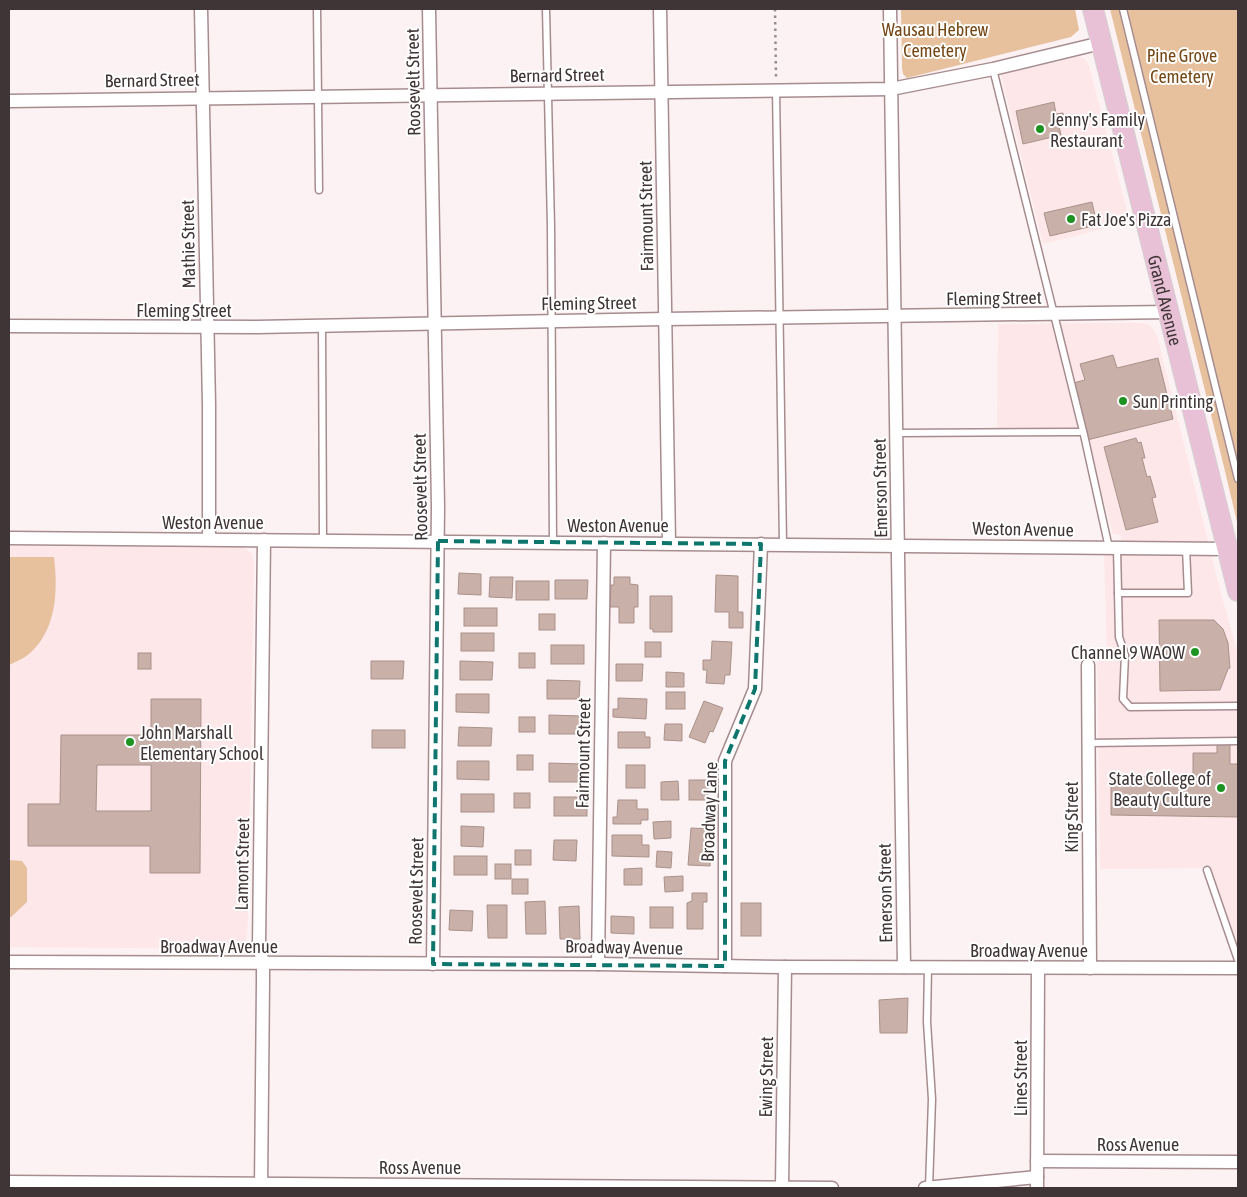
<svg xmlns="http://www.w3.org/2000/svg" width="1247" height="1197" font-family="'Asap Condensed',sans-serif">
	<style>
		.built { fill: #fde7e9 }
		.green { fill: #e7c19e }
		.building { fill: #c9b0a8; stroke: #aa918a; fill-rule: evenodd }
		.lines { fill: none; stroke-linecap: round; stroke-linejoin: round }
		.service-casing { stroke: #a68c8f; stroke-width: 9 }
		.minor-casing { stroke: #a68c8f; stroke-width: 15 }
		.primary-casing { stroke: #d5d3d3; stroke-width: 22 }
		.path { stroke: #978c8d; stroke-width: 2.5; stroke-dasharray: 2.5 4; stroke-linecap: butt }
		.service { stroke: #fff; stroke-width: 6 }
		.minor { stroke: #fff; stroke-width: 12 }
		.primary { stroke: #e8c1d7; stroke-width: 20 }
		.marked { fill: none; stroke: #0f766e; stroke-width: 4; stroke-dasharray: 10 6; stroke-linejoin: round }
		.poi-dot { fill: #1d9321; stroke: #fff; stroke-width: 2 }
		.labels { text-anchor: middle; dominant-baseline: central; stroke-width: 4; stroke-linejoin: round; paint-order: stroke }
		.park-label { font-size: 18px; fill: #744715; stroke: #fff }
		.street-label { font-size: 18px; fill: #403536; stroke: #fff }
		.poi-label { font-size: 18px; fill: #403536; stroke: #fff; text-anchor: start }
	</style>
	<rect width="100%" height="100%" fill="#fdf2f3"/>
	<g class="built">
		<polygon points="1076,57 1081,57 1086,60 1089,66 1130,222 1043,244 1001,75"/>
		<polygon points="1098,323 1143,323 1150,325 1157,335 1220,590 1238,654 1238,948 1210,868 1100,869 1097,659 1107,659 1104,555 1121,555 1121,535 1113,534 1084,430 997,430 998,324"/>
		<polygon points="9,546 243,547 252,553 254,562 248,921 246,940 240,949 9,947"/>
	</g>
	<g class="green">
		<polygon points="901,9 1075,9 1079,30 1071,37 907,78 903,74 902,68"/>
		<polygon points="1110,9 1238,9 1238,526 1223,463"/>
		<path d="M 9,557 L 54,557 C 58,590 57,630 29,654 C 23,659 15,662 9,665 Z"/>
		<polygon points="9,860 22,861 27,868 27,902 11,917 9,917"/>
	</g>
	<g class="building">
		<polygon points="1054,102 1056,114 1063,113 1065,120 1058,122 1061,135 1023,144 1016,111"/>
		<polygon points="1092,202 1097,225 1050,236 1044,213"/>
		<polygon points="1113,355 1117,368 1158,358 1173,419 1087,440 1073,383 1085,380 1080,364"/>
		<polygon points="1136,438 1138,443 1141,442 1145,458 1142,458 1147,477 1150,476 1156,497 1152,498 1158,522 1126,530 1104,447"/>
		<polygon points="459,573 481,574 481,595 458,594"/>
		<polygon points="716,575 738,576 738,612 743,612 743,628 729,628 729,612 715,612"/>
		<polygon points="490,577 513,577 512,598 489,597"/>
		<polygon points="614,577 630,577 630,584 638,585 638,607 634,607 634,623 619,623 619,607 610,607 611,585 614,585"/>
		<polygon points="555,580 588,580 587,599 555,599"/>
		<rect x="516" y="581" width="33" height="19"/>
		<polygon points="650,596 672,596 672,632 653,632 653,629 650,629"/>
		<rect x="464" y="608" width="33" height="18"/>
		<rect x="539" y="614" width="16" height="16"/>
		<polygon points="1159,620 1214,620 1223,629 1228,643 1230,668 1228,669 1220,690 1160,691"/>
		<rect x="461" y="633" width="33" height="18"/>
		<polygon points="712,641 732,642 730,675 725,675 724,684 706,683 707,670 703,670 703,660 711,660"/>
		<rect x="645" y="642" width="16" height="15"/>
		<rect x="551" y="645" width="33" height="19"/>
		<rect x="138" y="653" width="13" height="16"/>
		<rect x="519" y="653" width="16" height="15"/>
		<polygon points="371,661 404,661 403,679 371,679"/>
		<polygon points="460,661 493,662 492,680 460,680"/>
		<polygon points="616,664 643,664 642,681 616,681"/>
		<polygon points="666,672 684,673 684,687 666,687"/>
		<polygon points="547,680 580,681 579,699 547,699"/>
		<rect x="666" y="692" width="19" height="17"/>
		<polygon points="456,694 489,694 489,713 456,712"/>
		<polygon points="618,698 647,699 646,719 613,717 613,709 618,709"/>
		<path d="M 151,699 L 201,699 L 200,873 L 150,873 L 150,846 L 28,846 L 28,804 L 60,804 L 61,735 L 151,735 ZM 97,765 L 151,765 L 151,811 L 96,811 Z"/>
		<polygon points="704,701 723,708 713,732 710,731 705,743 689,737"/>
		<polygon points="549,715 582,716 582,734 549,734"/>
		<rect x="519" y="717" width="16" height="15"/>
		<polygon points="665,724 682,724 682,741 664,740"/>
		<polygon points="459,727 492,728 491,746 458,746"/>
		<rect x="372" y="730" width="33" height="18"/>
		<polygon points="618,732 645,732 645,737 650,737 650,748 618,748"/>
		<polygon points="1217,744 1230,744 1230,764 1238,764 1238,817 1111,815 1111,776 1193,777 1193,753 1217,753"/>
		<rect x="517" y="755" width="16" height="15"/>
		<polygon points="457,761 489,761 489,780 457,779"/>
		<polygon points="549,763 582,764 582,782 549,782"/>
		<rect x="626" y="765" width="19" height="23"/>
		<rect x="689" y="780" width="19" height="20"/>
		<polygon points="678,781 679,800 661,800 661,782"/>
		<rect x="514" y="793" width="16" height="15"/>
		<rect x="461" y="794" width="33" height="18"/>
		<rect x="554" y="797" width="33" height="19"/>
		<polygon points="618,800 637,800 637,809 648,809 648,820 641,820 641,824 613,824 613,817 617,817"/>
		<polygon points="671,821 671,838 654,839 653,822"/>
		<polygon points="461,826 484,827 483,847 461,846"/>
		<polygon points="691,828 712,829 710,866 688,865"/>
		<polygon points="612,835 642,835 642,845 649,845 649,857 612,856"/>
		<polygon points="554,840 577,840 576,861 553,860"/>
		<rect x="515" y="850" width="16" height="15"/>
		<polygon points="657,851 672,852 671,868 656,867"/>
		<rect x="454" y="856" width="33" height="19"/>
		<rect x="495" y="864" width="16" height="15"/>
		<polygon points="642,868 642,885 624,885 624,869"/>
		<polygon points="683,876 683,891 665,892 664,877"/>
		<rect x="512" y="879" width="16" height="15"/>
		<polygon points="692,893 707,893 707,902 703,902 703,929 687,929 687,903 692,901"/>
		<polygon points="545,901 546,934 526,934 525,902"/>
		<rect x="741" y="903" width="20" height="33"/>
		<polygon points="487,905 507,905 507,938 488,938"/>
		<polygon points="579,906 580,939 560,939 559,907"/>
		<rect x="650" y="907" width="23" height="21"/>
		<polygon points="450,910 473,911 472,931 449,930"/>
		<polygon points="611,916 634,917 634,934 611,933"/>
		<polygon points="908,998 907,1033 880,1033 879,1000"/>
	</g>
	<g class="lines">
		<g class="service-casing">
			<g id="service">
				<polyline points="317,9 319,190"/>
				<polyline points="546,9 551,227 553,542"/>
				<polyline points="1123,9 1238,479"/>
				<polyline points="993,69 1084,435 1109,548"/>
				<polyline points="776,90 783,544"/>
				<polyline points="322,326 323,540"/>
				<polyline points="897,433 1083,432"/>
				<polyline points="1117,548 1119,637 1125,655 1123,699 1130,707 1238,706"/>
				<polyline points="1118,593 1188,593 1186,548"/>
				<polyline points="1089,743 1238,741"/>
				<polyline points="1207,870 1238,960"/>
				<polyline points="928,967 927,1022 932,1099 929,1188"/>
			</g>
		</g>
		<g class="minor-casing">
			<g id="minor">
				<polyline points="201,9 209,405 209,539"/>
				<polyline points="429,9 438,506 433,964"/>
				<polyline points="660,9 669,543"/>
				<polyline points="890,9 904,967"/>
				<polyline points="9,101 891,89 993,69 1101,43"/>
				<polyline points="9,326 257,327 665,319 1169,312"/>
				<polyline points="9,538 1228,549"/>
				<polyline points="1088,665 1090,968"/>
				<polyline points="9,962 598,964 785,967 1238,968"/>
				<polyline points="598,964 604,543"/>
				<polyline points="725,966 725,761 755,689 761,544"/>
				<polyline points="1037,1161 1238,1162"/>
				<polyline points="9,1182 832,1188"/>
				<polyline points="261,1188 263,981 263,964 259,945 264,540"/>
				<polyline points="782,1188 785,967"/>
				<polyline points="925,1188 1037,1177"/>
				<polyline points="1037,1188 1038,968"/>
			</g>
		</g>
		<g class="primary-casing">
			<g id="primary">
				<path id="s1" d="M 1093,9 L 1238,591"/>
			</g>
		</g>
		<polyline class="path" points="775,9 776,78"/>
		<use href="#service" class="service"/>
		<use href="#minor" class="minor"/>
		<use href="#primary" class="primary"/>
	</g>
	<path class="marked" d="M 438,541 L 761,544 L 755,689 L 725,761 L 725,966 L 433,964 Z"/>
	<g class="poi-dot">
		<circle cx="1040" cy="129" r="5"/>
		<circle cx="1071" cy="219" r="5"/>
		<circle cx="1123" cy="401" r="5"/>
		<circle cx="1195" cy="652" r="5"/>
		<circle cx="130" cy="742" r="5"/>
		<circle cx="1221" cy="788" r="5"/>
	</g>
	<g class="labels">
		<g class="park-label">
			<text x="935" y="29">Wausau Hebrew<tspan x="935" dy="21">Cemetery</tspan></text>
			<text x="1182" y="55">Pine Grove<tspan x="1182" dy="21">Cemetery</tspan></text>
		</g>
		<g class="street-label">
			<text transform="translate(557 75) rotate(-1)">Bernard Street</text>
			<text transform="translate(152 80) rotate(-1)">Bernard Street</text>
			<text transform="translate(413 82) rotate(-91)">Roosevelt Street</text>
			<text transform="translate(646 216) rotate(-91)">Fairmount Street</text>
			<text transform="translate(188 244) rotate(-91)">Mathie Street</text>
			<text transform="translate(994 298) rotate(-1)">Fleming Street</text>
			<text stroke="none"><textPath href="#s1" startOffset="300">Grand Avenue</textPath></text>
			<text transform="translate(589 303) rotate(-1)">Fleming Street</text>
			<text x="184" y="310">Fleming Street</text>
			<text transform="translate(420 487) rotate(-91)">Roosevelt Street</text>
			<text transform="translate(880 488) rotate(-91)">Emerson Street</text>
			<text x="213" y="522">Weston Avenue</text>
			<text x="618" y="525">Weston Avenue</text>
			<text transform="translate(1023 529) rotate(1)">Weston Avenue</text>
			<text transform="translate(583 753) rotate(-89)">Fairmount Street</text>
			<text transform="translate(709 812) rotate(-88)">Broadway Lane</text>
			<text transform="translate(1071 817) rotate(-90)">King Street</text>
			<text transform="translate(242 864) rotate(-89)">Lamont Street</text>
			<text transform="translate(416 891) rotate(-89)">Roosevelt Street</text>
			<text transform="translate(885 893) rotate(-91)">Emerson Street</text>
			<text x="219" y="946">Broadway Avenue</text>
			<text transform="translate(624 947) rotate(1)">Broadway Avenue</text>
			<text x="1029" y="950">Broadway Avenue</text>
			<text transform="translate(766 1077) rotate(-89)">Ewing Street</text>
			<text transform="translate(1020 1078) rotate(-90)">Lines Street</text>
			<text x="1138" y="1144">Ross Avenue</text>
			<text x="420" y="1167">Ross Avenue</text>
		</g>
		<g class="poi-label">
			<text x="1050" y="119">Jenny's Family<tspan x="1050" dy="21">Restaurant</tspan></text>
			<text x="1081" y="219">Fat Joe's Pizza</text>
			<text x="1133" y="401">Sun Printing</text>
			<text x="1185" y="652" text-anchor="end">Channel 9 WAOW</text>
			<text x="140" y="732">John Marshall<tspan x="140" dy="21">Elementary School</tspan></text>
			<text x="1211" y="778" text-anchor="end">State College of<tspan x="1211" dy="21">Beauty Culture</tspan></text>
		</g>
	</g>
	<rect width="1247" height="1197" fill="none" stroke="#403536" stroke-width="20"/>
</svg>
